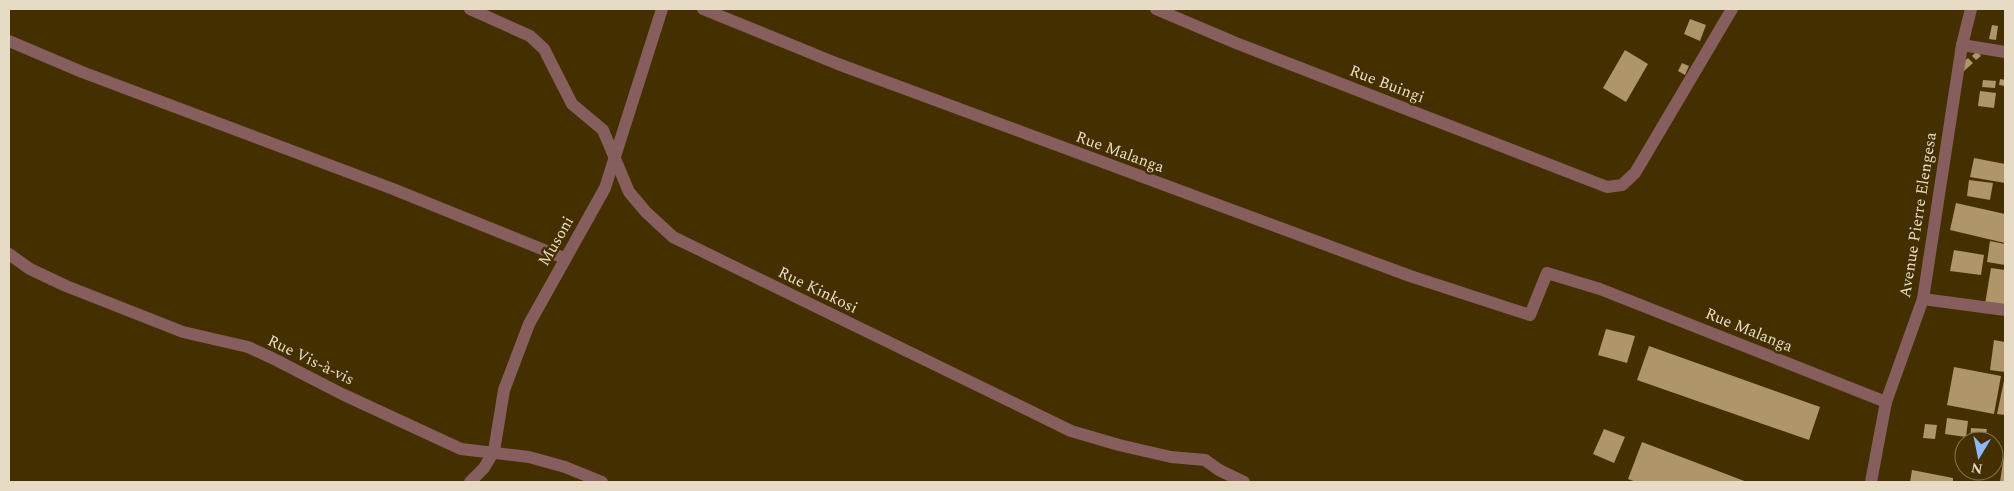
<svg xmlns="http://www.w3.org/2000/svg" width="2014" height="491" font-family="Spectral,serif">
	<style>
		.building { fill: #ae956a }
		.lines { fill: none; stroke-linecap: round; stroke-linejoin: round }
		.minor { stroke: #875e5e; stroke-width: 12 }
		.labels { text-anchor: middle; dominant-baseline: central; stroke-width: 5; stroke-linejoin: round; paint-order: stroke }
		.street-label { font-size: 16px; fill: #e8dbc5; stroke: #442f01 }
	</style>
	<rect width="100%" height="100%" fill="#442f01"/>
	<g class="building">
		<polygon points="1690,19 1706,25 1700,41 1684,34"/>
		<polygon points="1992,25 1998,26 1996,40 1989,39"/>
		<polygon points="1625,50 1648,64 1626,102 1603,88"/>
		<polygon points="1977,51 1981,56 1976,60 1972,56"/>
		<polygon points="1968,58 1973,63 1964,71 1959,66"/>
		<polygon points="1682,63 1689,66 1685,75 1678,71"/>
		<polygon points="2000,79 2005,80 2005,86 1999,85"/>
		<polygon points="1983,80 1996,81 1995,88 1982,87"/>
		<polygon points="1980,91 1996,93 1994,108 1978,106"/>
		<polygon points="1974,158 2005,164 2005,183 1970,177"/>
		<polygon points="1969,180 1993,183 1990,200 1967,196"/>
		<polygon points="1956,203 2005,214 2005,243 1950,230"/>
		<polygon points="1990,241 2005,244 2005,265 1987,262"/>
		<polygon points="1954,250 1984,255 1981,275 1950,271"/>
		<polygon points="1991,268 2005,270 2005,306 1985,304"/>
		<polygon points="1606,329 1635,336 1627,363 1598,355"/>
		<polygon points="1994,340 2005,342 2005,372 1990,370"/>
		<polygon points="1649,346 1820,407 1809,440 1637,380"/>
		<polygon points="1954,367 2001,376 1994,414 1947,405"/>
		<polygon points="2005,376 2005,415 1997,414"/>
		<polygon points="1947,418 1968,421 1966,437 1945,434"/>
		<polygon points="1925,424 1937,425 1935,439 1923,438"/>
		<polygon points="1971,428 1987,429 1985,441 1970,441"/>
		<polygon points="1604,429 1625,437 1614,463 1593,454"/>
		<polygon points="1642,442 1747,482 1636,482 1628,479"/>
		<polygon points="2004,455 2005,482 2000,482"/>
		<polygon points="1912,470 1953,478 1953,482 1910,482"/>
	</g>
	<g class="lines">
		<g class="minor">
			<polyline points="470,9 530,36 544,49 572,104 603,130 629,192 646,212 673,237 1071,431 1119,445 1171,457 1205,460 1219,470 1244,482"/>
			<polyline points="703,9 838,64 1410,276 1530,315 1547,273 1600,289 1886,402"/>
			<polyline points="1156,9 1236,43 1607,187 1622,185 1635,173 1732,9"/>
			<polyline points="9,41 82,72 393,189 564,258"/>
			<polyline points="1962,45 2005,52"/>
			<polyline points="9,254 30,269 66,286 183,332 248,347 272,358 342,394 461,449 529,457 565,467 602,482"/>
			<polyline points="1923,299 2005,310"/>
			<polyline points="470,482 484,468 494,451 504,390 529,324 605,188 662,9"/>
			<polyline points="1871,482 1886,402 1923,299 1962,45 1971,9"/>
		</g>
	</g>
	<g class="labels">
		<g class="street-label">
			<text transform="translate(1387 84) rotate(21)">Rue Buingi</text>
			<text transform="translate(1120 152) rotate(20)">Rue Malanga</text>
			<text transform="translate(1918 215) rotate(-81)">Avenue Pierre Elengesa</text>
			<text transform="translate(556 241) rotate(-60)">Musoni</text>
			<text transform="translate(818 290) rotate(26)">Rue Kinkosi</text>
			<text transform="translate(1749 330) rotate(22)">Rue Malanga</text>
			<text transform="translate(311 360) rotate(26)">Rue Vis-à-vis</text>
		</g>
	</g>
	<rect width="2014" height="491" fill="none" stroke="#e8dbc5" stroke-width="20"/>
	<g transform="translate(1979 456) rotate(190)"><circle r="24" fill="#442f01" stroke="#86744f"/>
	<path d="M0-4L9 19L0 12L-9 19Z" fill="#8fb8fd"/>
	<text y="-8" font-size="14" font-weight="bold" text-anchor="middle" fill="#e8dbc5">N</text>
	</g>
</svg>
